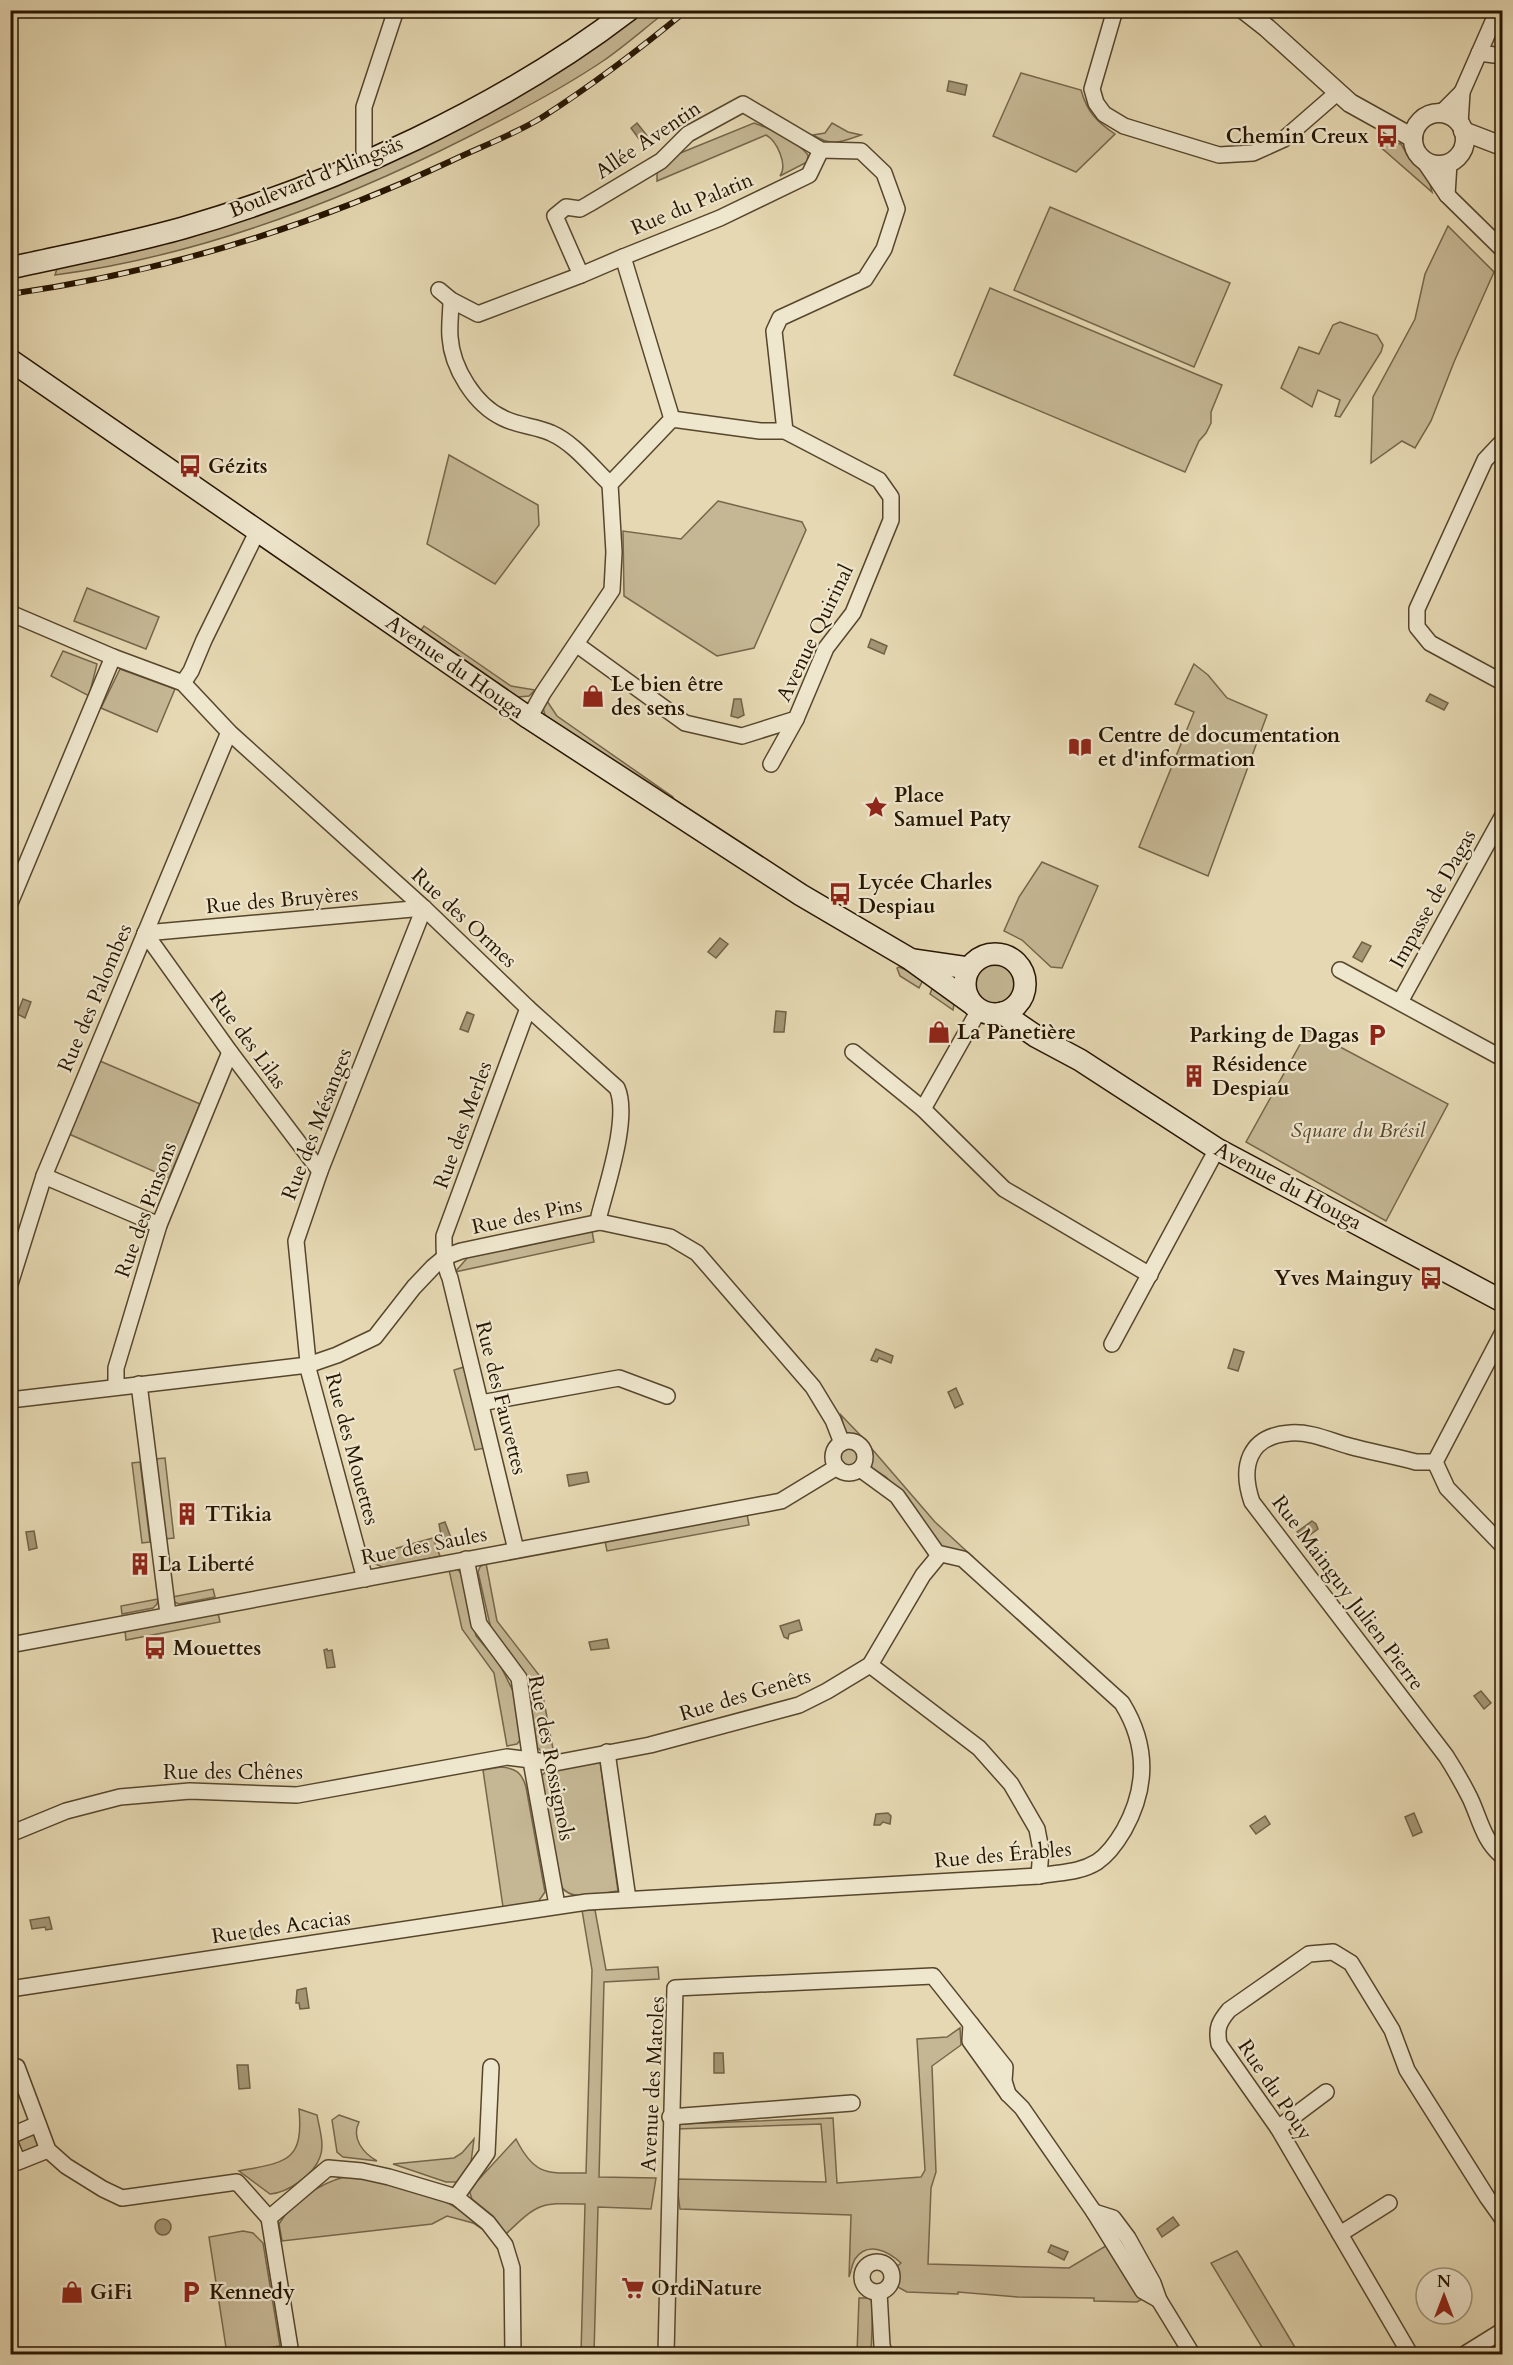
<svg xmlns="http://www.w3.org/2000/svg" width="1513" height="2365" font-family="Cardo,serif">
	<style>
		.green { fill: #c5b794; stroke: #76664a; stroke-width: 1.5 }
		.water { fill: #a49675; stroke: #726246; stroke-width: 1.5 }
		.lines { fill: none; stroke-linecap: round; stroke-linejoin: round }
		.minor-casing { stroke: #56462c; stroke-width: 18 }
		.tertiary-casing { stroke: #56462c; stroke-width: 21 }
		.secondary-casing { stroke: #261500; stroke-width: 24 }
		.minor { stroke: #eee6cd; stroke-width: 15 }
		.tertiary { stroke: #eee6cd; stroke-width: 18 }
		.secondary { stroke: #eee6cd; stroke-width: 21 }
		.rail-casing { stroke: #261500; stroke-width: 6 }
		.rail { stroke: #eee6cd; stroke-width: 4; stroke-dasharray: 11; stroke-linecap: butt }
		.labels { text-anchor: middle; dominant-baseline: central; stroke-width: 4.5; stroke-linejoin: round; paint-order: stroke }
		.poi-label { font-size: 21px; font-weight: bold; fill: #261500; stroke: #eee6cd; text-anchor: start }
		.street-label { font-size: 21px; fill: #261500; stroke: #eee6cd }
		.park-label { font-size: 21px; font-style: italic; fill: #56462c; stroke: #eee6cd }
	</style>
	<rect width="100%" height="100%" fill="#e5d8b2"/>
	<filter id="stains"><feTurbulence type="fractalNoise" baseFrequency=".00333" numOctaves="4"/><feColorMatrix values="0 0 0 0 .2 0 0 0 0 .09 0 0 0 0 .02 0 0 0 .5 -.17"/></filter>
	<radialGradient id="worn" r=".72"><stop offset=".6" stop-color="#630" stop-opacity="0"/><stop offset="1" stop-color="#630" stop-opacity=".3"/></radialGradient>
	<g class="green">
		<path d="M 641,11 L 667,11 C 646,27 625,46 603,61 C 560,90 514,114 468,137 C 338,203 199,256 55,275 L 58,265 L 248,213 L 621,26 Z"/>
		<path d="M 1021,73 L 1081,90 C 1087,112 1097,122 1115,134 L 1076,172 L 993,136 Z"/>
		<path d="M 754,123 C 773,130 795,139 808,155 L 807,162 L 780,176 C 788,165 777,141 766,135 L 657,181 L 657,168 L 673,156 Z"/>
		<path d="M 832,123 L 848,132 L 861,135 C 841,142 832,147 813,135 L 825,133 Z"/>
		<polygon points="1378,141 1401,144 1409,158 1427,172 1432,192 1377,144"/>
		<polygon points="1050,207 1230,283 1194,367 1014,290"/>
		<polygon points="1448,226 1494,272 1454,362 1431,421 1415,448 1402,441 1371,463 1373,397 1415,319 1425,274"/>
		<polygon points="990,288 1222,385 1211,412 1211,423 1206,433 1199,441 1185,472 954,375"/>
		<polygon points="1340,322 1377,335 1383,345 1381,352 1340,417 1335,416 1340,400 1318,390 1312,407 1281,388 1299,347 1319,354 1333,325"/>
		<polygon points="449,455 538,505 539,525 495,584 427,544"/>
		<polygon points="718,501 802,522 806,530 754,648 717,656 624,596 623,531 681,539"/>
		<polygon points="87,588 159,617 146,649 74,621"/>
		<polygon points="424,626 511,686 535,690 529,696 518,697 421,630"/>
		<polygon points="63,651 97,664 89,696 51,676"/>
		<polygon points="1194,664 1208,675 1227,698 1267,715 1208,876 1139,847 1194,712 1175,704"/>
		<polygon points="120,669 175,689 157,732 101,708"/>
		<polygon points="545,698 557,716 673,797 675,805 545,715 542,704"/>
		<polygon points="1042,862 1098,886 1062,968 1051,967 1022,940 1004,931 1019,897"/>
		<circle cx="993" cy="986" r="23"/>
		<polygon points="899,967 921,976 923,980 919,988 900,976 897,968"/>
		<polygon points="933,986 951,999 954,1004 953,1010 930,994"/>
		<polygon points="1308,1030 1448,1104 1386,1221 1246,1142"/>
		<polygon points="100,1061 200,1104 169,1178 69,1134"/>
		<polygon points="592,1231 594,1242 455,1272 469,1256"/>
		<polygon points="464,1367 485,1448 475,1450 454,1370"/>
		<polygon points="841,1415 862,1437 845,1433"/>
		<circle cx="848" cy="1457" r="10"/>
		<polygon points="872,1449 935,1522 974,1558 938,1545 904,1496 886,1477 872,1468 868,1456"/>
		<polygon points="165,1458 174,1538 165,1539 155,1459"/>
		<polygon points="140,1462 150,1542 142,1543 132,1463"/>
		<polygon points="747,1514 749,1525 607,1551 605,1541"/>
		<polygon points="433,1538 440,1556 385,1568 375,1564 369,1556"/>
		<polygon points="486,1563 497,1621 539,1675 554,1754 543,1753 537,1747 527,1677 491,1629 478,1572 480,1567"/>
		<polygon points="457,1569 461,1573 476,1636 499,1663 514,1693 521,1739 517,1744 507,1746 494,1673 462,1629 449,1570"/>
		<polygon points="213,1589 215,1597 179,1604 174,1602 172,1597"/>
		<polygon points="158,1599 157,1604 153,1608 122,1614 121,1606"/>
		<polygon points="218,1613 220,1622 126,1640 125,1631"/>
		<path d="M 600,1761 L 618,1891 C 600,1893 571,1903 561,1886 L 541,1783 L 542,1775 L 547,1771 Z"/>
		<path d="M 501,1767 C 516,1768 522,1773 526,1787 L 545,1892 L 538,1902 L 503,1907 L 483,1770 Z"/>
		<path d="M 582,1910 L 595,1910 L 606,1970 L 658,1967 L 659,1979 L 604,1982 L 599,2177 L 656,2178 L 651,2209 L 598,2207 L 594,2354 L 581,2354 L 585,2204 C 540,2203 539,2202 506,2234 L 493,2216 L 472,2199 L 469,2190 L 516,2139 C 535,2177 548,2173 586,2173 L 592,1970 Z"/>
		<path d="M 960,2028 L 961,2045 L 932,2066 L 936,2172 L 931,2188 L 928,2264 L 1069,2268 L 1109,2244 L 1144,2298 L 1137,2302 L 1094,2301 L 1094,2298 L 1018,2297 L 958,2292 L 958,2294 L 907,2292 L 896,2286 L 896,2267 L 901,2263 C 889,2252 868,2240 855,2259 C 852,2264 851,2272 849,2277 L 851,2215 L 680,2209 L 676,2179 L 826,2182 L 821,2124 L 677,2129 L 680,2124 L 833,2118 L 837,2183 L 921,2177 L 925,2170 L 917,2039 L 947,2037 Z"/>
		<path d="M 299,2109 L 317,2115 C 319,2127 325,2145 320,2157 C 314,2175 287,2193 270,2194 L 239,2171 C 285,2162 304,2163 299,2109 Z"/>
		<path d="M 339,2115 L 359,2122 C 351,2138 363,2153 377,2161 L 343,2157 L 337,2152 L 332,2120 Z"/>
		<polygon points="32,2130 42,2146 23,2157 14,2138"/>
		<polygon points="474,2139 471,2162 457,2182 446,2182 393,2164 454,2158 462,2153"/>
		<path d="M 344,2177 C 394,2182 450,2193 485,2231 L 473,2223 L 447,2216 L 432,2224 L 282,2241 L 279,2224 C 293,2201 319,2184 344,2177 Z"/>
		<polygon points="243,2231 253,2233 263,2243 280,2346 227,2354 209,2237"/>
		<polygon points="1237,2251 1241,2257 1299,2354 1266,2354 1211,2263"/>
		<polygon points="859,2298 869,2298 873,2302 871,2354 857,2354"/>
	</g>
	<g class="water">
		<polygon points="949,81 967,85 965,95 947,91"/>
		<polygon points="637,123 649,138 642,143 631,128"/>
		<polygon points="871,639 887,646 884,654 868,647"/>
		<polygon points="1430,694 1448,703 1444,710 1426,701"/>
		<polygon points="734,699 741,699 744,715 738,718 731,716"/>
		<polygon points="720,938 728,944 716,958 708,952"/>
		<polygon points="1362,942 1371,946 1362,962 1353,957"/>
		<polygon points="23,999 31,1002 25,1018 17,1014"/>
		<polygon points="776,1011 786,1012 784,1032 774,1032"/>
		<polygon points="467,1012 474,1015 468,1032 460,1029"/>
		<polygon points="876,1349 893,1356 891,1363 879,1358 877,1362 871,1360"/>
		<polygon points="1234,1349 1244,1352 1238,1371 1228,1368"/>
		<polygon points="956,1388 963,1404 955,1408 948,1392"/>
		<polygon points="587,1472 589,1482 569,1486 567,1475"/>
		<polygon points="1312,1521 1316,1524 1318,1529 1303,1540 1297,1532"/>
		<polygon points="445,1522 453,1543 443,1546 439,1524"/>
		<polygon points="34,1531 37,1548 29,1550 26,1532"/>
		<polygon points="799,1620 802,1630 789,1634 788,1639 784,1637 780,1626"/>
		<polygon points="607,1639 609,1648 591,1650 589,1642"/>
		<polygon points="327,1649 328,1651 332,1650 335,1667 327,1668 324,1650"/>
		<polygon points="1481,1691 1491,1703 1484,1709 1474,1696"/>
		<polygon points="888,1813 891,1816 890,1824 883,1822 880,1825 874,1825 876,1814"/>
		<polygon points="1414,1813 1422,1832 1413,1836 1405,1817"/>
		<polygon points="1265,1816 1270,1824 1256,1834 1250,1826"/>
		<polygon points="49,1917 52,1929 46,1930 45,1927 32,1929 30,1920"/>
		<polygon points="264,1927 265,1933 257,1935 256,1939 252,1939 250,1929"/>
		<polygon points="306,1988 309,2008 300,2009 299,2003 296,2003 297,1990"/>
		<polygon points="714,2053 723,2053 724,2073 714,2073"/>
		<polygon points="237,2065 248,2065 250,2088 239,2089"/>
		<polygon points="1173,2217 1179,2225 1162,2237 1157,2229"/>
		<circle cx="163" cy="2227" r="8"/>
		<polygon points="1051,2245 1068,2252 1064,2260 1048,2252"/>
	</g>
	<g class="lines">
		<g class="minor-casing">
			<g id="minor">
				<polyline points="1115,10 1092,89 1096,103 1104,114 1124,126 1219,155 1253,153 1284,139 1338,92"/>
				<polyline points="1479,53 1502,56"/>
				<polyline points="1440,114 1462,92"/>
				<polyline points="1460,124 1462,92 1498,10"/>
				<polyline points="364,152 364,107 396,10"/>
				<polyline points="1424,161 1447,195 1502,249"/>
				<polyline points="1447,195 1449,163"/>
				<polyline points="581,275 555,216 566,207 580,209 589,204 661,161 688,134 743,104 821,150 861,151 884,173 897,209 884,249 865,279 780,318 774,331 785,431"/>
				<polyline points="439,290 451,300 478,314 581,275 623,257"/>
				<path d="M 451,300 C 451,312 449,325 450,337 C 452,368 475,405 503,418 C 518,426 536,426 551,433 C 574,443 592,467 610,484"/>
				<polyline points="672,419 623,257 720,218 809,175 821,150"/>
				<polyline points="1502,442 1485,460 1417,609 1417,627 1430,643 1502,682"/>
				<path d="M 10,613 L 113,657 L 183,683 L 229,732 L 424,908 L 528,1008 L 617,1088 C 630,1117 607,1184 599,1216 L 600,1222"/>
				<polyline points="183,683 191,671 204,640 258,530"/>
				<polyline points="529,718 543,693 612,590 614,552 610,484 672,419 760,431 785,431 879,480 891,497 891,520 853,613 826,648 796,719 742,736 685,723 576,644"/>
				<polyline points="771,764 796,719"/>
				<polyline points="10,903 113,657"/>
				<polyline points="145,933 230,1052 320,1171"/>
				<polyline points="145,933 424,908"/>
				<polyline points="1340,970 1502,1058"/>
				<polyline points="1400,1002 1502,817"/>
				<polyline points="853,1052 923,1109 1004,1189 1150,1275"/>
				<polyline points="923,1109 979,1010"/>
				<polyline points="44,1176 159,1225"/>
				<polyline points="10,1284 44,1176 229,732"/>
				<path d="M 1502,1334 L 1435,1462 L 1416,1462 C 1394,1456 1371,1452 1349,1446 C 1331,1441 1309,1431 1290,1433 C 1248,1436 1240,1467 1252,1502 L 1446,1756 C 1455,1770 1463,1784 1470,1798 C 1480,1819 1483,1840 1502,1856"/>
				<polyline points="1112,1344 1217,1149"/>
				<polyline points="139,1384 168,1614"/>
				<polyline points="116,1387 116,1368 159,1225 230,1052"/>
				<polyline points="10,1400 308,1365 337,1355 375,1337 414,1287 433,1267 445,1257 461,1251 600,1222 670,1237 697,1253 813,1387 833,1420 842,1443"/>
				<polyline points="481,1403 619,1378 667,1396"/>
				<circle cx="849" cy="1457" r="16"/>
				<polyline points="1435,1462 1447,1488 1502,1545"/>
				<path d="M 516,1550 L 450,1278 C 444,1265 444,1251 444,1236 L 528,1008"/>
				<polyline points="466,1559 479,1624 519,1678 531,1761 557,1905"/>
				<polyline points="365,1579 309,1372 296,1241 320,1171 424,908"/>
				<polyline points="10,1645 781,1501 837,1467"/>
				<polyline points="870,1665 979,1748 1011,1784 1037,1829 1041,1850 1039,1876"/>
				<polyline points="607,1752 628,1899"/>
				<polyline points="10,1834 66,1811 120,1797 190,1791 297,1795 507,1757 555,1763 650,1745 799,1705 827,1691 870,1665 923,1575 937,1558 937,1553"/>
				<path d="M 10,1989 L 587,1902 L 1039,1876 C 1060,1872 1079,1873 1097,1862 C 1109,1854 1117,1842 1124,1830 C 1148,1787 1148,1745 1122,1703 L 963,1559 L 937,1553 L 897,1496 L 860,1469"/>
				<polyline points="971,2024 970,2041 1008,2094 1022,2108 1094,2212 1143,2291 1159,2300"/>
				<polyline points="10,2065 17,2067 48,2150 66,2166 103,2189 122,2198 237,2182 269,2218"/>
				<polyline points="670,2117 852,2103"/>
				<polyline points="1278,2128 1326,2092"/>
				<polyline points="10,2136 38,2124"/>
				<polyline points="10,2143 18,2162 48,2150"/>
				<polyline points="456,2197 487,2153 491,2067"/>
				<polyline points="1094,2212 1113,2218 1128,2238 1153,2283 1159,2300 1192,2354"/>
				<polyline points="269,2218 328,2168 362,2171 389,2177 456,2197 488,2223 505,2245 512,2268 513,2354"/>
				<polyline points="269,2218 291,2354"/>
				<polyline points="1340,2234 1389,2203"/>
				<circle cx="877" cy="2277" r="15"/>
				<polyline points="879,2292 882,2346 885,2354"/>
				<polyline points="666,2354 675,1988 933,1976 1005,2067 1004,2081 1008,2094"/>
				<path d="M 1410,2354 L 1278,2128 L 1219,2044 C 1216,2028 1219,2022 1229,2010 L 1309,1954 L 1333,1952 L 1351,1963 L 1392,2030 L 1407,2070 L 1487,2197 L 1502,2218"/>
				<polyline points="1465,2354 1502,2331"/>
			</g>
		</g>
		<g class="tertiary-casing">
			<g id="tertiary">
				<polyline points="1244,10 1267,28 1350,103 1413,138"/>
				<circle cx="1439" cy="139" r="26"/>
				<polyline points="1463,131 1502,146"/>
			</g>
		</g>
		<g class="secondary-casing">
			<g id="secondary">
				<path d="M 10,268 C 68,255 126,244 183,228 C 335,184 503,107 629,10"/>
				<polyline points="10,360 529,718 801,895 910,959 971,1003"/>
				<circle cx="995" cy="984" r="30"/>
				<polyline points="913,960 968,968"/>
				<polyline points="1002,1013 1037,1037 1080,1060 1217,1149 1502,1301"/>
			</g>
		</g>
		<use href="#minor" class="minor"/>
		<use href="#tertiary" class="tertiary"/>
		<use href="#secondary" class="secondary"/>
		<g class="rail-casing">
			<path id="rail" d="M 10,294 C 164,272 311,227 451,161 C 480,147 513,135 541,118 C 591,86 640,49 687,10"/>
		</g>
		<use href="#rail" class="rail"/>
	</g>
	<defs>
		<g id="bus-bare" transform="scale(1.8)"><path d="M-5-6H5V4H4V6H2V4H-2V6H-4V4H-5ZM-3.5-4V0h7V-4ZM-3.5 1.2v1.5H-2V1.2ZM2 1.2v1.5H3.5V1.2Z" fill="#8f2418" stroke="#eee6cd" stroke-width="2.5" paint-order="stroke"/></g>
		<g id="shop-bare" transform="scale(1.8)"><path d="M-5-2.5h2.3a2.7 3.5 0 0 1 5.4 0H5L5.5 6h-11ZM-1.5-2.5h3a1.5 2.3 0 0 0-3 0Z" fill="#8f2418" stroke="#eee6cd" stroke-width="2.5" paint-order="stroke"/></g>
		<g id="library-bare" transform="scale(1.8)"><path d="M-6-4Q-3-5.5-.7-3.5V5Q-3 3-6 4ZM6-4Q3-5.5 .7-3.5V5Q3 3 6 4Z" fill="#8f2418" stroke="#eee6cd" stroke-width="2.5" paint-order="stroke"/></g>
		<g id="sight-bare" transform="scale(1.8)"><path d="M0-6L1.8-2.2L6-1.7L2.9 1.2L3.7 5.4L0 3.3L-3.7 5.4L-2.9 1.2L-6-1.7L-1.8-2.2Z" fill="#8f2418" stroke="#eee6cd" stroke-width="2.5" paint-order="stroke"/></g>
		<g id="parking-bare" transform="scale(1.8)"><path d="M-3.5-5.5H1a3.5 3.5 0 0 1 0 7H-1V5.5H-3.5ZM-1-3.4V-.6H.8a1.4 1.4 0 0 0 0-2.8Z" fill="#8f2418" stroke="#eee6cd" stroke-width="2.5" paint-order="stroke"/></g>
		<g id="building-bare" transform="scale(1.8)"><path d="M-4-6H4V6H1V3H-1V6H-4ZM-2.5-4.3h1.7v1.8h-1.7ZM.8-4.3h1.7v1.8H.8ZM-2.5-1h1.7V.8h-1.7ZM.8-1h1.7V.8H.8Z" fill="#8f2418" stroke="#eee6cd" stroke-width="2.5" paint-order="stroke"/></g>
		<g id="supermarket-bare" transform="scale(1.8)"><path d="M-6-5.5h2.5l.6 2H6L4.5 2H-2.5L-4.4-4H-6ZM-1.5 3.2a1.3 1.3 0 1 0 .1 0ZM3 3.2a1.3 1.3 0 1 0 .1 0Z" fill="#8f2418" stroke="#eee6cd" stroke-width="2.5" paint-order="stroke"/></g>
	</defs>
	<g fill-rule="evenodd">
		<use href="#bus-bare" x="1387" y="136"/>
		<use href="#bus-bare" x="190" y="466"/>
		<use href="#shop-bare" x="593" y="696"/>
		<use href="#library-bare" x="1080" y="747"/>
		<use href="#sight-bare" x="876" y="807"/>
		<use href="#bus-bare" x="840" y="894"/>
		<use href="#shop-bare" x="939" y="1032"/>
		<use href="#parking-bare" x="1377" y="1035"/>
		<use href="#building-bare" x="1194" y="1076"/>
		<use href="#bus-bare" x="1431" y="1278"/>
		<use href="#building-bare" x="187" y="1514"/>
		<use href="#building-bare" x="140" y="1564"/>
		<use href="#bus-bare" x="155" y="1648"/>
		<use href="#supermarket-bare" x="633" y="2288"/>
		<use href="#shop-bare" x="72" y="2292"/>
		<use href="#parking-bare" x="191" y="2292"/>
	</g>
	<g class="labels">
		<g class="poi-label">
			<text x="1369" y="136" text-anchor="end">Chemin Creux</text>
			<text x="208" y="466">Gézits</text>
			<text x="611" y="684">Le bien être<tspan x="611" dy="24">des sens</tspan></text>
			<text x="1098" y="735">Centre de documentation<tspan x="1098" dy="24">et d'information</tspan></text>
			<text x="894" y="795">Place<tspan x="894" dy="24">Samuel Paty</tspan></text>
			<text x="858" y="882">Lycée Charles<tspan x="858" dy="24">Despiau</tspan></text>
			<text x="957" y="1032">La Panetière</text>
			<text x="1359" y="1035" text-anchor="end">Parking de Dagas</text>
			<text x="1212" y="1064">Résidence<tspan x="1212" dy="24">Despiau</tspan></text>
			<text x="1413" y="1278" text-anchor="end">Yves Mainguy</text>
			<text x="205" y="1514">TTikia</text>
			<text x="158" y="1564">La Liberté</text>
			<text x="173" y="1648">Mouettes</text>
			<text x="651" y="2288">OrdiNature</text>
			<text x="90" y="2292">GiFi</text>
			<text x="209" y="2292">Kennedy</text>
		</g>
		<g class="street-label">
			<text transform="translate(648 140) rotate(-34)">Allée Aventin</text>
			<text transform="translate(316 177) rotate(-22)">Boulevard d'Alingsäs</text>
			<text transform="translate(692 204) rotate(-23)">Rue du Palatin</text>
			<text transform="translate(815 633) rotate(-64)">Avenue Quirinal</text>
			<text transform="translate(455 667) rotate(35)">Avenue du Houga</text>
			<text transform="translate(1433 899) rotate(-61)">Impasse de Dagas</text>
			<text transform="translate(282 900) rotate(-5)">Rue des Bruyères</text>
			<text transform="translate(464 918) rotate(43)">Rue des Ormes</text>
			<text transform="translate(95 998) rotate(-67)">Rue des Palombes</text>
			<text transform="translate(248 1040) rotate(54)">Rue des Lilas</text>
			<text transform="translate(317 1124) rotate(-69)">Rue des Mésanges</text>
			<text transform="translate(463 1125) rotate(-70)">Rue des Merles</text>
			<text transform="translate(1288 1186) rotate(28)">Avenue du Houga</text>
			<text transform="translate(146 1210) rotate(-70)">Rue des Pinsons</text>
			<text transform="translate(527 1216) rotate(-12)">Rue des Pins</text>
			<text transform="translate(501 1398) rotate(76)">Rue des Fauvettes</text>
			<text transform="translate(352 1449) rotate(75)">Rue des Mouettes</text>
			<text transform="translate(424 1546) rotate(-11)">Rue des Saules</text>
			<text transform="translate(1348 1593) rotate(53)">Rue Mainguy Julien Pierre</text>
			<text transform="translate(745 1695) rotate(-17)">Rue des Genêts</text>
			<text transform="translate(551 1758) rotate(79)">Rue des Rossignols</text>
			<text x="233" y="1772">Rue des Chênes</text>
			<text transform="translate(1003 1855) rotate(-5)">Rue des Érables</text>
			<text transform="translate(281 1927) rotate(-8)">Rue des Acacias</text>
			<text transform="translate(653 2084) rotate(-87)">Avenue des Matoles</text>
			<text transform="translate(1275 2090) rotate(56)">Rue du Pouy</text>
		</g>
		<g class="park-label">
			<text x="1358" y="1130">Square du Brésil</text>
		</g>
	</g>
	<rect width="1513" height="2365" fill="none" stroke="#e5d8b2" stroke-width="36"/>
	<rect x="12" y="12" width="1489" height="2341" fill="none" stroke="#261500" stroke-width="3"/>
	<rect x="18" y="18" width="1477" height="2329" fill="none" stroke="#261500" stroke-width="1.5"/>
	<g transform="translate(1444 2296)"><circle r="28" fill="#eee6cd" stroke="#9e927b" stroke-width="1.5"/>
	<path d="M0-4.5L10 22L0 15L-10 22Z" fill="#8f2418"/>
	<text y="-9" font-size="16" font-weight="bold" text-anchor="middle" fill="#261500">N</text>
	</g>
	<rect width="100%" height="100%" filter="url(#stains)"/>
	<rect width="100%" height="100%" fill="url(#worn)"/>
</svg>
